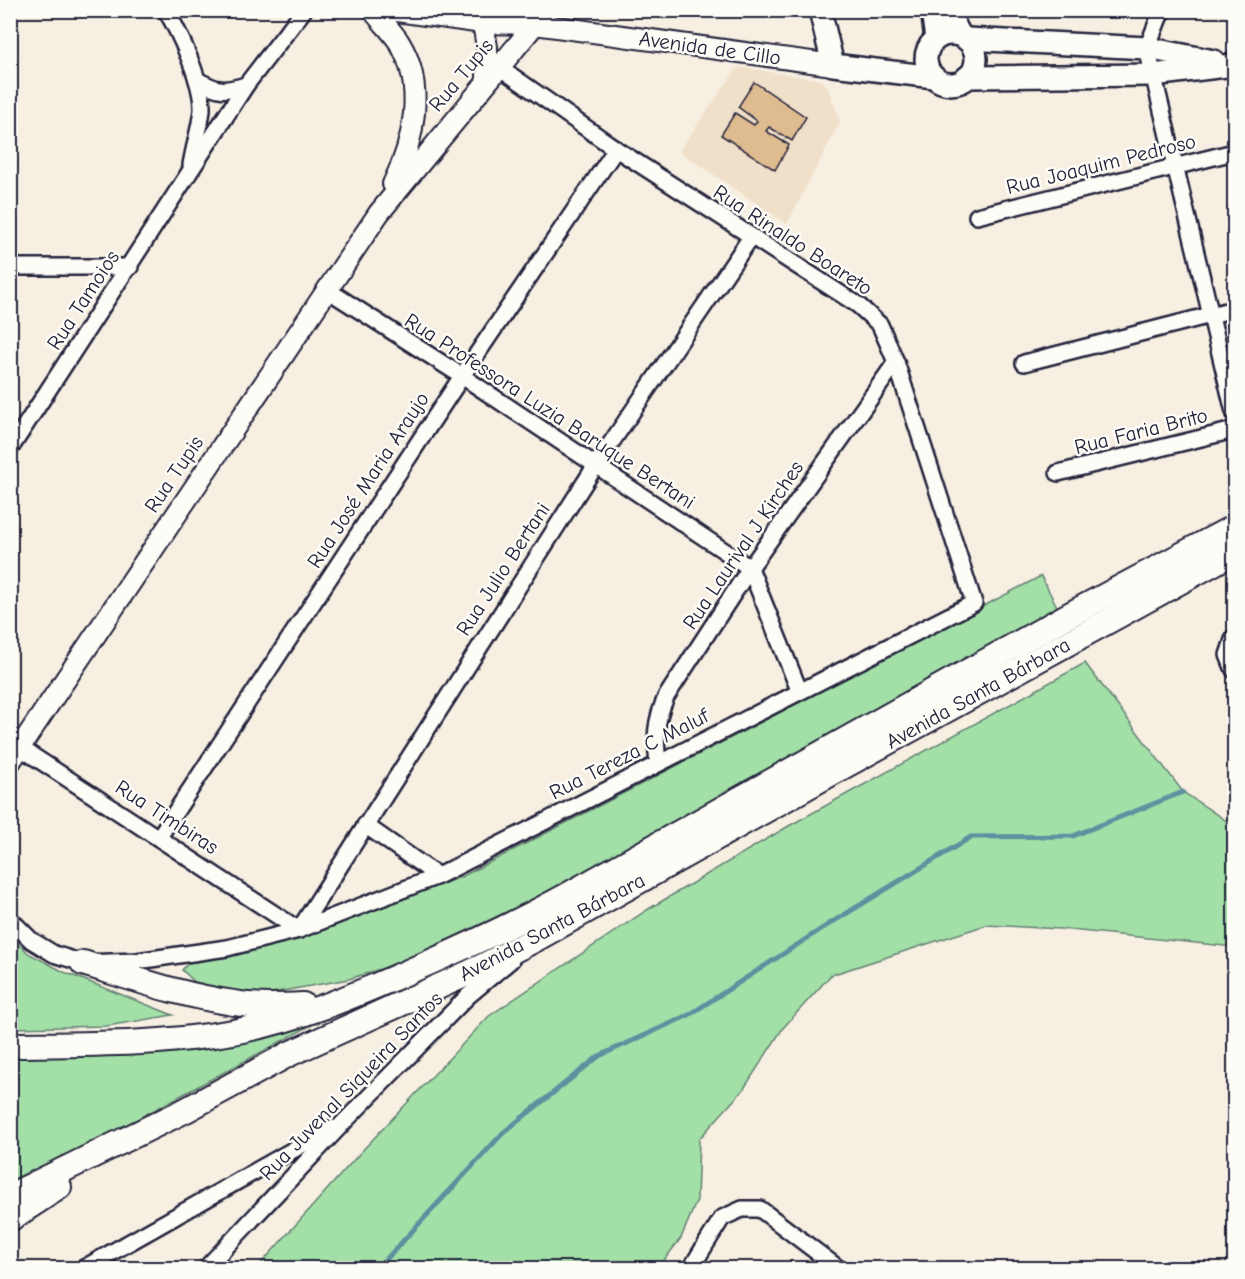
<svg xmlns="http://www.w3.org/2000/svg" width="1245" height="1279" font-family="'Comic Neue',sans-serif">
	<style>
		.built { fill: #f0dfc9 }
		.green { fill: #a3e0a8; stroke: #628172; stroke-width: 1.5 }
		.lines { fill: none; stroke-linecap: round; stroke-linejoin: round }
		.stream { stroke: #5f909f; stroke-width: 5 }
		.building { fill: #dfbb90; stroke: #22223b; stroke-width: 1.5 }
		.minor-casing { stroke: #22223b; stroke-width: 20 }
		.tertiary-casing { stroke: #22223b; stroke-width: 24 }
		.secondary-casing { stroke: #22223b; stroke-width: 26 }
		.primary-casing { stroke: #22223b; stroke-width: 28 }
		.minor { stroke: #fdfcf7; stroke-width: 15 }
		.tertiary { stroke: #fdfcf7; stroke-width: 20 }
		.secondary { stroke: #fdfcf7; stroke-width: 21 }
		.primary { stroke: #fdfcf7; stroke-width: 24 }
		.labels { text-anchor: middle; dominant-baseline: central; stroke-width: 5; stroke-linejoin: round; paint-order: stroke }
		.street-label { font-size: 21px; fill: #22223b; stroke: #fdfcf7 }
	</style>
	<rect width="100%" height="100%" fill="#f7efe2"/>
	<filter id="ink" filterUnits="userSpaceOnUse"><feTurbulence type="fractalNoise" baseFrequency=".0167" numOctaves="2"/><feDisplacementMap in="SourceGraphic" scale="12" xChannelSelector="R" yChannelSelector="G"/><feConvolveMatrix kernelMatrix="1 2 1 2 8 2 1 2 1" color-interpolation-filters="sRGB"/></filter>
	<g filter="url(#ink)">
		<polygon class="built" points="738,67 816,79 823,82 828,88 840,122 787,224 679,151"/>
		<g class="green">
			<polygon points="1041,576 1064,620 601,867 399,963 349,979 255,996 199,986 182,970 196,955 297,937 461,877 816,694"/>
			<polygon points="1085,663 1183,792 1234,826 1234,947 1061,929 986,925 831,975 783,1028 743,1090 699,1139 697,1200 681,1238 658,1268 257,1268 360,1153 489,1016 647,910 787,827"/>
			<polygon points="11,935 28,953 64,972 173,1015 107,1026 11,1028"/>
			<polygon points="317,1022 82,1149 11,1180 10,1056 203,1048"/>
		</g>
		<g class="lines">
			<polyline class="stream" points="378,1268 503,1133 599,1056 689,1015 826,926 971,837 1073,836 1183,792"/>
		</g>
		<polygon class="building" points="754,82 806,117 792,141 769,127 766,131 789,145 775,170 721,135 735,113 754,125 757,121 738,107"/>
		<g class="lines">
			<g class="minor-casing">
				<g id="minor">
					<path d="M 166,10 C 180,34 203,83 202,110 C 200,128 194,147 191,165"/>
					<polyline points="1162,10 1147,48 1234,412"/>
					<path d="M 197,80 C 218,91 223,92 246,85"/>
					<polyline points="977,216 1234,152"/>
					<polyline points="10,267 130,267"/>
					<polyline points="326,289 462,376 750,568 799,690"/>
					<polyline points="1024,363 1234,309"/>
					<polyline points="10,449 246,85 304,10"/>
					<polyline points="1058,473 1234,430"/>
					<polyline points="1234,637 1228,655 1234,670"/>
					<polyline points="10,741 299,930"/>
					<path d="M 658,763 C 655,737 655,722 666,697 L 750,568 L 896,362"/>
					<polyline points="365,825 438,876"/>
					<polyline points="159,837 462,376 616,149"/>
					<polyline points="10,919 31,940 54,954 83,963 137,961 227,948 299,930 438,876 974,603 896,362 880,325 858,305 616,149 499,67"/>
					<polyline points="299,930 596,465 751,237"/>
					<polyline points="84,1268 332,1128"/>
					<polyline points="206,1268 345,1121 468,996 511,960"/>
					<polyline points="691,1268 722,1218 742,1209 760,1209 838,1268"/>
				</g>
			</g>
			<g class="tertiary-casing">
				<g id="tertiary">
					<path d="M 373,10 C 381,21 392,31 399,42 C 426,85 414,142 393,184"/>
					<polyline points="390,10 483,23 535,24 833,65"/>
					<polyline points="483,23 487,47 487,79"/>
					<polyline points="10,762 379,213 535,24"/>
				</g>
			</g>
			<g class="secondary-casing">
				<g id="secondary">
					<polyline points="820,10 833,65 934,77"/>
					<polyline points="932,10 936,39"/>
					<polyline points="947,10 960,35"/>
					<circle cx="951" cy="59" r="25"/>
					<polyline points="967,39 1147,48 1214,61"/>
					<polyline points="967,77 1153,75 1234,65"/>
				</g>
			</g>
			<g class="primary-casing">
				<g id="primary">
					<path d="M 83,963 C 132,978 183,996 234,1003 C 257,1007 280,1006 303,1005"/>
					<path d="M 10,1045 C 85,1044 160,1045 233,1032 C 297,1020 351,997 410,971 C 463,948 515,924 566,896 L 1069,615 L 1234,527"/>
					<polyline points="10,1196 186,1110 289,1054 471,972 534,940 846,765 1234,552"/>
					<polyline points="10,1219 59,1187"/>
				</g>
			</g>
			<use href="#minor" class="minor"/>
			<use href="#tertiary" class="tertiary"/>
			<use href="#secondary" class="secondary"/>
			<use href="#primary" class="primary"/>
		</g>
	</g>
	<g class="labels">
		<g class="street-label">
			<text transform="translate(710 48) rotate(8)">Avenida de Cillo</text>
			<text transform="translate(461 75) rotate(-50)">Rua Tupis</text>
			<text transform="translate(1101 164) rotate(-14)">Rua Joaquim Pedroso</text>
			<text transform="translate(793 240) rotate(33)">Rua Rinaldo Boareto</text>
			<text transform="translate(83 300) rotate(-57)">Rua Tamoios</text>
			<text transform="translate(550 411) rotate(33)">Rua Professora Luzia Baruque Bertani</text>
			<text transform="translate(1141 431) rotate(-14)">Rua Faria Brito</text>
			<text transform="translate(174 474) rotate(-56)">Rua Tupis</text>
			<text transform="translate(368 480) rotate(-57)">Rua José Maria Araujo</text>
			<text transform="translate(743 545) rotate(-56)">Rua Laurival J Kirches</text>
			<text transform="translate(503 569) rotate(-57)">Rua Julio Bertani</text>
			<text transform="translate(978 693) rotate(-29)">Avenida Santa Bárbara</text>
			<text transform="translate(629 754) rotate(-27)">Rua Tereza C Maluf</text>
			<text transform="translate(167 817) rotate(33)">Rua Timbiras</text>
			<text transform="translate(552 927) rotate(-28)">Avenida Santa Bárbara</text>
			<text transform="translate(351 1086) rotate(-46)">Rua Juvenal Siqueira Santos</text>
		</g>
	</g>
	<rect width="1245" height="1279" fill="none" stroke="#fdfcf7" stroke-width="36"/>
	<rect x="18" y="18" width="1209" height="1243" fill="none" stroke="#22223b" stroke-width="2" filter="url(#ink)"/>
</svg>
